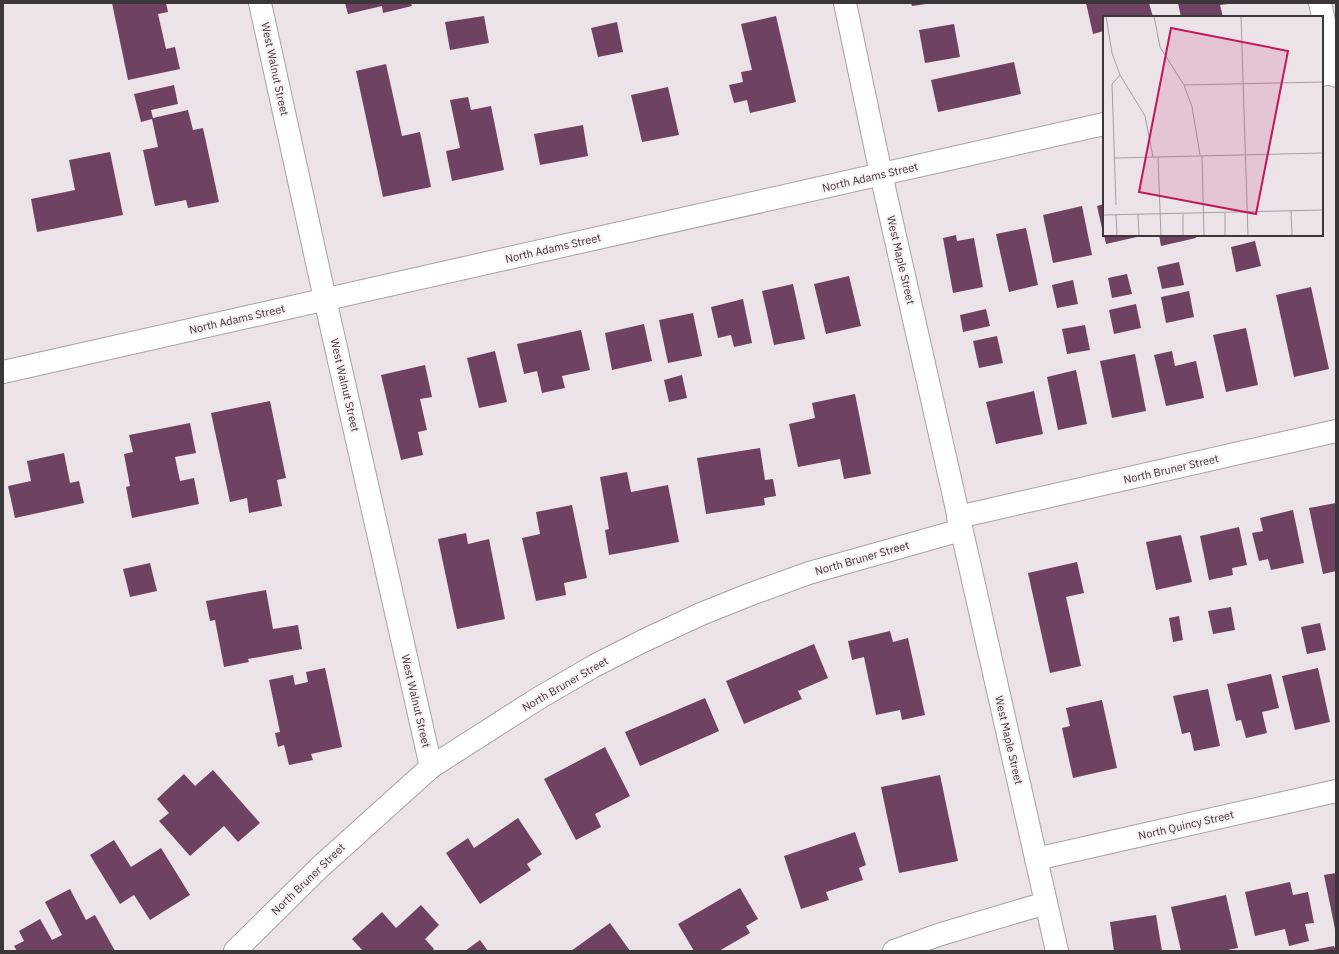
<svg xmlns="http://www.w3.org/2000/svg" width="1339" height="954" font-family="'IBM Plex Sans',sans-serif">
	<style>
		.building { fill: #704262 }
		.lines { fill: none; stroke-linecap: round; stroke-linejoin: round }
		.minor-casing { stroke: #a8a0a5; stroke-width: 24 }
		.major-casing { stroke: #a8a0a5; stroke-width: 24 }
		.minor { stroke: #fff; stroke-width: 22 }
		.major { stroke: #fff; stroke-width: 22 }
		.labels { text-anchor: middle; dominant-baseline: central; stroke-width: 4; stroke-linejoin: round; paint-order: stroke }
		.street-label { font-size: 11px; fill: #3a3639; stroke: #f9f0f6 }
		.inset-road { fill: none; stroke: #a59ea2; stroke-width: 1 }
		.view { fill: #c2185b; fill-opacity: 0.15; stroke: #c2185b; stroke-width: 2 }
		.inset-edge { fill: none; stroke: #3a3639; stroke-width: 2 }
	</style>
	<rect width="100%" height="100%" fill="#ece3e8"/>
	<g class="building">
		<polygon points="112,3 166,3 168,12 158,14 166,49 175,47 180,69 128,80"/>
		<polygon points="345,3 411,3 412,6 383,13 382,6 348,14"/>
		<polygon points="911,3 925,3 926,4 912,6"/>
		<polygon points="1086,3 1149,3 1153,17 1104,17 1104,31 1093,34"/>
		<polygon points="1178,3 1228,3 1228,4 1220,5 1223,17 1181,17"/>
		<polygon points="484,16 489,43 450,50 445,22"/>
		<polygon points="776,16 796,102 750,113 747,100 734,103 729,85 743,82 741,72 752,70 741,24"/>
		<polygon points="617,22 623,52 598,57 591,28"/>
		<polygon points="954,24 960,57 925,63 919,30"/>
		<polygon points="1014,62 1021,94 938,112 931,80"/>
		<polygon points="386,64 402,136 420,132 431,187 383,197 356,71"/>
		<polygon points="174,85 178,104 151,110 153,118 188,110 193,130 203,128 219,202 188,208 186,200 155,206 143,150 158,147 152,119 141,122 134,94"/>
		<polygon points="668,87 679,135 642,142 631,95"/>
		<polygon points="468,97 471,110 491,106 504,170 452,181 446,151 460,148 450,100"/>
		<polygon points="583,125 588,156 540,165 534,134"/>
		<polygon points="110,152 123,215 37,232 31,199 75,190 69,160"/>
		<polygon points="1104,204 1104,232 1103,233 1097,206"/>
		<polygon points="1082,206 1092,255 1053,263 1043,215"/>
		<polygon points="1026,228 1038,285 1009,292 996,234"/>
		<polygon points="956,235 957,241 974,238 983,287 953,293 943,238"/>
		<polygon points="1104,235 1141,235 1141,236 1106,244"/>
		<polygon points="1159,235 1195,235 1196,238 1161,246"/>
		<polygon points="1255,241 1261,266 1236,272 1231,247"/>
		<polygon points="1179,262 1184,285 1162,289 1157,267"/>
		<polygon points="1127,274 1132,294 1112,298 1108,278"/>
		<polygon points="849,276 861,326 826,334 814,284"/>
		<polygon points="1073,280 1078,304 1057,308 1052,285"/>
		<polygon points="793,284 805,339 774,345 762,291"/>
		<polygon points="1311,287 1329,369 1294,377 1276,295"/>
		<polygon points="1189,291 1194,317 1166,323 1161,297"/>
		<polygon points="743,299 752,343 734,347 731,335 718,338 711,307"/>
		<polygon points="1136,304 1141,328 1114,334 1109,310"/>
		<polygon points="986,309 990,326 963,332 960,315"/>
		<polygon points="693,313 702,356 668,363 659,320"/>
		<polygon points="644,324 652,361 612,370 605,333"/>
		<polygon points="1085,325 1090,350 1067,354 1062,329"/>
		<polygon points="1246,328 1258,385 1226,392 1213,335"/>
		<polygon points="581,330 590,370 562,376 565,388 542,393 537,371 524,374 517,344"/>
		<polygon points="997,336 1003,363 979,368 973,341"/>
		<polygon points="495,351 507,402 479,408 467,358"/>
		<polygon points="1172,351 1175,366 1196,361 1204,398 1166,406 1154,355"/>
		<polygon points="1135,354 1146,411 1112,418 1100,361"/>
		<polygon points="425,365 432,397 420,399 427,430 418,432 423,455 401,460 381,375"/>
		<polygon points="1076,370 1087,424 1058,430 1047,377"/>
		<polygon points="682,375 687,398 669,402 664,380"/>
		<polygon points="1034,391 1043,434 996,444 986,402"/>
		<polygon points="855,394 871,474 844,479 840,459 798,467 789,424 815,418 812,403"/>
		<polygon points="270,401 286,478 277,480 282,506 249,513 247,498 230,502 211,413"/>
		<polygon points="190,423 196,453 175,457 180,481 194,478 199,504 132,518 126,487 130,486 124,454 133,452 129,435"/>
		<polygon points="760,448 765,480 773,479 776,496 764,498 765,505 706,514 697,458"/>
		<polygon points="64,453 70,483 79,481 84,503 15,518 8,486 31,481 27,461"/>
		<polygon points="627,472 631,492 668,485 679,542 609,555 605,530 609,529 600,477"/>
		<polygon points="1336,503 1336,571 1323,574 1309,508"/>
		<polygon points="572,505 587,578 564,583 566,595 536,601 522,538 540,534 536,512"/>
		<polygon points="1293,510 1304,563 1271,570 1268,559 1259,561 1252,533 1263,531 1260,518"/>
		<polygon points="1239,527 1247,565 1232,568 1233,575 1209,580 1200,536"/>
		<polygon points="466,533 468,544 489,539 505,619 457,629 438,539"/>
		<polygon points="1181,535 1192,582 1156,590 1146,542"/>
		<polygon points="1077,562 1084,593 1066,597 1081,666 1050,673 1028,573"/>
		<polygon points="150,563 157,591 130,597 123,569"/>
		<polygon points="266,590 273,629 298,625 302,649 248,659 249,662 224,667 215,620 210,621 206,601"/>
		<polygon points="1231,607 1235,630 1213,634 1208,611"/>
		<polygon points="1179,616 1183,640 1173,642 1169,618"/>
		<polygon points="1320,623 1326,650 1307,654 1301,627"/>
		<polygon points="890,631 893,642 908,638 925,715 902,720 900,710 876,715 864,657 852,660 848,641"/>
		<polygon points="814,644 828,678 798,691 802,699 744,724 726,681"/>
		<polygon points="325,668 342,747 311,754 313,760 289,765 284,745 278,747 275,733 280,732 269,680 293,675 295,685 308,682 306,672"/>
		<polygon points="1318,668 1330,722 1295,730 1282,676"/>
		<polygon points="1271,674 1279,708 1262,712 1267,733 1246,738 1241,720 1236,721 1227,684"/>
		<polygon points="1208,689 1220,746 1194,751 1190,732 1182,734 1173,696"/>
		<polygon points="705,698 719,731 640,766 625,732"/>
		<polygon points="1102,700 1117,768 1073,778 1062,728 1070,726 1066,708"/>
		<polygon points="605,747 630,796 595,814 601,827 576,840 544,779"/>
		<polygon points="213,770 260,823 238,842 224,826 190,856 159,821 169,813 157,799 184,774 195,786"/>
		<polygon points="940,775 958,861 899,873 881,787"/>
		<polygon points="518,818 542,854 527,864 531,870 480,904 446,853 468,838 474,848"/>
		<polygon points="855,832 866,865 859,868 863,880 826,892 829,900 801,909 784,856"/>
		<polygon points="114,840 131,867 161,848 190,895 150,920 134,895 120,904 90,855"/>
		<polygon points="1336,873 1336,929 1335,929 1324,875"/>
		<polygon points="1290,882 1293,895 1308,892 1314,923 1305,924 1309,941 1289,946 1285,929 1255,936 1245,892"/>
		<polygon points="740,888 758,919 746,926 750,933 719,951 694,951 678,924"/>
		<polygon points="70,889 86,920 95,915 115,951 17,951 14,946 24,941 19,931 40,919 52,940 62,935 45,902"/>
		<polygon points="1226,895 1238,948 1222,951 1181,951 1171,907"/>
		<polygon points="421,905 439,925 425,939 434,949 432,951 363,951 352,939 382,912 396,928"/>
		<polygon points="1156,915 1162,951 1114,951 1110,922"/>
		<polygon points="610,923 630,951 571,951"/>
		<polygon points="480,940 488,951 465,951"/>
		<polygon points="1334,946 1336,951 1313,951 1313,950"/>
	</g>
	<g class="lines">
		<g class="minor-casing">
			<g id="minor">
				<polyline points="260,3 325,299 431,767"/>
				<polyline points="845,3 881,174 1057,951"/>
				<polyline points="1322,75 1336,72"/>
				<polyline points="3,372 1104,124"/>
				<polyline points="958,517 1336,431"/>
				<polyline points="1036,859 1336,791"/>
				<polyline points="235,951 320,867 431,767 539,698 594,666 643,641 701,614 751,594 809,573 961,530"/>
				<polyline points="894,951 938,935 1046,903"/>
			</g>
		</g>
		<g class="major-casing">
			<polyline id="major" points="1320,3 1336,76"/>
		</g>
		<use href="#minor" class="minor"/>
		<use href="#major" class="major"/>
	</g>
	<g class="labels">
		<g class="street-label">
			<text transform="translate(275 69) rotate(78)">West Walnut Street</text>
			<text transform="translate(870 177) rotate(-13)">North Adams Street</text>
			<text transform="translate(553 248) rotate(-13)">North Adams Street</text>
			<text transform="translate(901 260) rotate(77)">West Maple Street</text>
			<text transform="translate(237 319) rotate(-13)">North Adams Street</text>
			<text transform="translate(345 385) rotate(77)">West Walnut Street</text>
			<text transform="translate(1171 469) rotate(-13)">North Bruner Street</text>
			<text transform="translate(862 558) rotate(-16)">North Bruner Street</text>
			<text transform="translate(565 684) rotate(-30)">North Bruner Street</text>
			<text transform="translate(416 701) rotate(77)">West Walnut Street</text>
			<text transform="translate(1009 740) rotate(77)">West Maple Street</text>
			<text transform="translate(1186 825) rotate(-13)">North Quincy Street</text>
			<text transform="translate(308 879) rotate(-44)">North Bruner Street</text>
		</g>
	</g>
	<g transform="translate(1103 16)">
		<rect width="220" height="220" fill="#ece3e8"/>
		<path class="inset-road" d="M 3,0 L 9,37 L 17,59 L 42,100 L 50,141M 51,0 L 57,31 L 81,69 L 89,91 L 97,139M 138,0 L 145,220M 81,69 L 220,66M 99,139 L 101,220M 55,141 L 58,220M 12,142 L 220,137M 13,189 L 9,68 L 17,59M 188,195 L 189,220M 122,197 L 122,220M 35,198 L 36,220M 80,198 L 80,220M 0,199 L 220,194M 13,199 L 14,220"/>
		<path class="view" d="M 68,12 L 185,35 L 153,198 L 36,176 Z"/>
		<rect width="220" height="220" class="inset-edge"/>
	</g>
	<rect width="1339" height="954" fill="none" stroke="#3a3639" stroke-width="8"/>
</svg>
